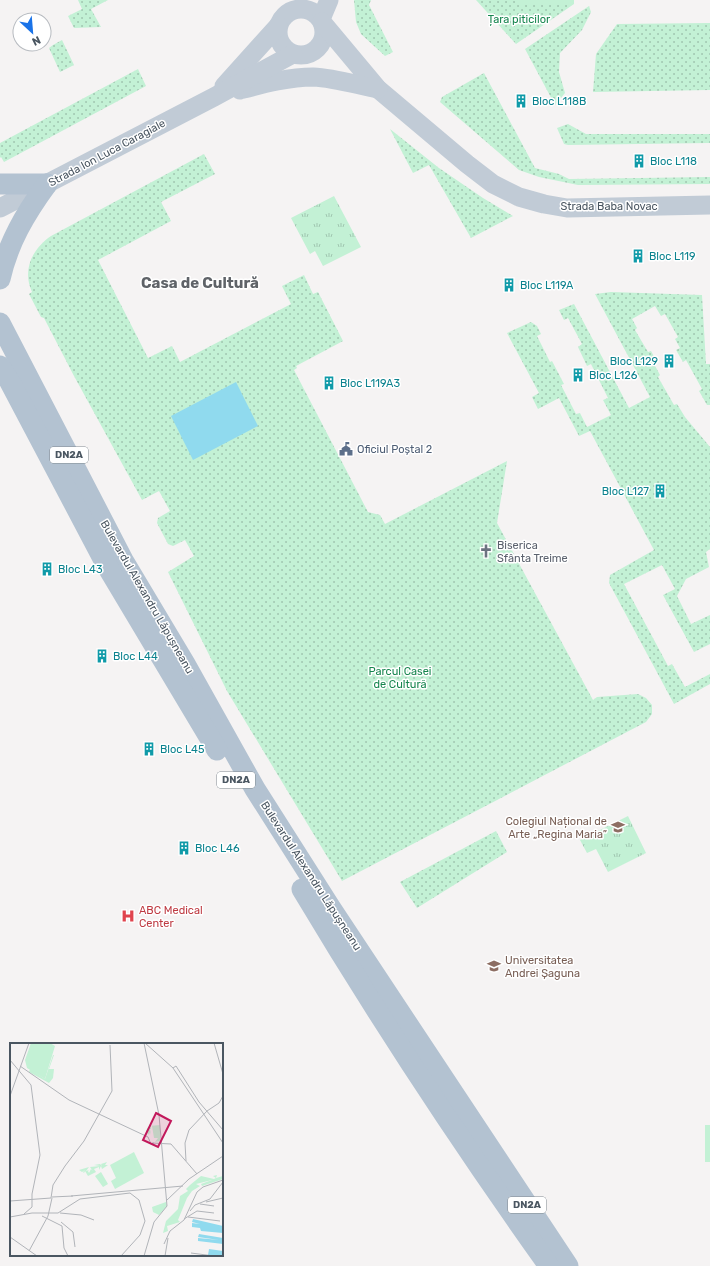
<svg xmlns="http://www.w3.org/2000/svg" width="710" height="1266" font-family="Rubik,sans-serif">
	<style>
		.grass { fill: url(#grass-tufts) }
		.park { fill: url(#park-dots) }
		.pitch { fill: #c3f1d5 }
		.water { fill: #90daee }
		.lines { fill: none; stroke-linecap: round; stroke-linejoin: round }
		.secondary { stroke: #c1cbd6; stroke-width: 19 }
		.primary { stroke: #b3c2d1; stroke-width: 21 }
		.labels { text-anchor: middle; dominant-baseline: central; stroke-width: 3; stroke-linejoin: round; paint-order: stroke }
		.shield { fill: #fff; stroke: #808990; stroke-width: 1 }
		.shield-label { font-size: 10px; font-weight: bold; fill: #4a5661 }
		.park-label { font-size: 11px; fill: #17864f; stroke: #fff }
		.culture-label { font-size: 11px; fill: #0d838f; stroke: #fff; text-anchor: start }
		.street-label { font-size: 11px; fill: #4a5661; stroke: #fff }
		.service-label { font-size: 11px; fill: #4e5e75; stroke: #fff; text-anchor: start }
		.worship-label { font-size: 11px; fill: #5b616d; stroke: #fff; text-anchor: start }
		.education-label { font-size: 11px; fill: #785e54; stroke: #fff; text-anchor: end }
		.health-label { font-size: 11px; fill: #be3a42; stroke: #fff; text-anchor: start }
		.district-label { font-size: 15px; font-weight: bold; fill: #5f6368; stroke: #fff }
		.inset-road { fill: none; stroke: #b1b4b9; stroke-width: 1 }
		.view { fill: #c2185b; fill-opacity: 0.15; stroke: #c2185b; stroke-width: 2 }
		.inset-edge { fill: none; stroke: #4a5661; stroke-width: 2 }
	</style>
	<defs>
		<pattern id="grass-tufts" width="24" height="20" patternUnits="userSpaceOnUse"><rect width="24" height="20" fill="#c3f1d5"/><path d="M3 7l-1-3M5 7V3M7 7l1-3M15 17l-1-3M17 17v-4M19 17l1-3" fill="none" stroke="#a0c6b0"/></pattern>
		<pattern id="park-dots" width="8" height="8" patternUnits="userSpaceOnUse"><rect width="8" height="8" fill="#c3f1d5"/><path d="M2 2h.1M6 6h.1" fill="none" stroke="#a0c6b0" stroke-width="1.8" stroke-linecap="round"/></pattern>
	</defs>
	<rect width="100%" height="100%" fill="#f5f3f3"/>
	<g class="grass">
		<polygon points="334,196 361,247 323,266 315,251 310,254 291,218"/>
		<polygon points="628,816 646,853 608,872 596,849 587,853 580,840"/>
	</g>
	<g class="park">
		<polygon points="78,0 108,0 91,9 101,27 74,28 68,16 82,9"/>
		<polygon points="354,0 371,0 369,5 393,52 385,56 361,34 356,22"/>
		<polygon points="476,0 574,0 574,4 516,44"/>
		<polygon points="589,6 591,12 582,30 560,53 559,72 565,93 555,105 525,49"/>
		<polygon points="710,23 710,90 593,92 596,54 617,24"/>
		<polygon points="62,40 74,65 60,72 49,48 53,45"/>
		<polygon points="138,69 146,86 4,162 1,157 0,158 0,143"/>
		<polygon points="484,73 535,168 559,174 569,179 710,177 710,184 578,185 539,177 519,170 440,102 442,97"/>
		<polygon points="568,124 586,134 710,134 710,143 568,145 564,144 557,128"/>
		<polygon points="390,129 439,168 483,198 513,216 471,238 429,165 413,173"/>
		<path d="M 204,154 L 215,174 L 161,202 L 171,221 L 98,260 L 148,358 L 172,346 L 180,362 L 291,304 L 282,286 L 304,275 L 313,294 L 318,292 L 343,341 L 296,366 L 297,368 L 294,370 L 368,512 L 380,515 L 385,524 L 507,461 L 497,523 L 593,700 L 597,697 L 638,694 L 646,698 L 652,705 L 652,714 L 646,722 L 342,881 L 227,691 L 168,572 L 194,556 L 185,540 L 173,546 L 168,544 L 157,523 L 158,518 L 170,511 L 159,491 L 142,500 L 74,376 L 44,318 L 41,317 L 29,294 L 32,292 C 22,270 32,249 51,236 Z"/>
		<polygon points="611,292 702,295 706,364 710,364 710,405 707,405 699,391 702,389 686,360 683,362 676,350 680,348 675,339 678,337 665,314 661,316 655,306 632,319 637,328 635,330 648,352 651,351 656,360 653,362 660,375 658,377 674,405 677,404 685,417 710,447 710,549 706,552 709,567 686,579 677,596 691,624 710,615 710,644 694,652 663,595 675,589 662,565 624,584 668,666 672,664 685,687 710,674 710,684 674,704 609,583 610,575 654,550 590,431 579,436 559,398 538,409 532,397 539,393 507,333 531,322 537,326 541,334 537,336 550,362 552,361 564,384 561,385 576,414 580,413 587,427 611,415 603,400 608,398 591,364 587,366 578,347 582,344 568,318 564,320 559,310 574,304 629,408 650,397 595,294"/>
		<polygon points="496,831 507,852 417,908 400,882"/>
	</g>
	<g class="pitch">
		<rect x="519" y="0" width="55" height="4"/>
		<rect x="705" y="1125" width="5" height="37"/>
	</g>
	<polygon class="water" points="236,382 258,426 193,460 171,416"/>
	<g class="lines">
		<g class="secondary">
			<circle cx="301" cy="32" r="23"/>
			<polyline points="321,19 329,0"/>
			<polyline points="322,22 378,89 467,164 493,184 519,197 544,204 567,208 710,205"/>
			<polyline points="224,86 278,26"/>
			<path d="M 240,90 C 263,84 289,77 313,77 C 335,78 357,85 378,89"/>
			<polyline points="0,208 214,97 293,54"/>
		</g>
		<g class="primary">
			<polyline points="0,184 47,184"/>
			<path d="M 0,279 C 8,243 25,214 47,184"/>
			<polyline points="0,323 124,562 185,664 255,789 330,907 568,1266"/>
			<polyline points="0,366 10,382 107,566 217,750"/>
			<path d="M 302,889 C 379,1018 462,1144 549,1266"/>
		</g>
	</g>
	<defs>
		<g id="building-bare" transform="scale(1.08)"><path d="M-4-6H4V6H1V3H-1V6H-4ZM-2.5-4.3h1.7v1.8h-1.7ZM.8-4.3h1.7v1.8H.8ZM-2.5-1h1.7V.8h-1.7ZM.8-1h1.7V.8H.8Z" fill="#0f9aa8" stroke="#fff" stroke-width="2.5" paint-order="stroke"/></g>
		<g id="civic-bare" transform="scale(1.08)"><path d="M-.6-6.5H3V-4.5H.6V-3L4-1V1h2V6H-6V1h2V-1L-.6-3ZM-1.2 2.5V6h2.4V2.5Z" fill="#5c6f8a" stroke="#fff" stroke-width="2.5" paint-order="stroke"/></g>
		<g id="church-bare" transform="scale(1.08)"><path d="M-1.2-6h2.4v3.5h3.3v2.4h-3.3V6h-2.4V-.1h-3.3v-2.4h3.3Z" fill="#6b7280" stroke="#fff" stroke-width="2.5" paint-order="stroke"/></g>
		<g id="school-bare" transform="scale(1.08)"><path d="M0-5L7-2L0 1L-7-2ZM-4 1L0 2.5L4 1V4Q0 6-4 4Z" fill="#8d6e63" stroke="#fff" stroke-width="2.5" paint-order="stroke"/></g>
		<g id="hospital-bare" transform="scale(1.08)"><path d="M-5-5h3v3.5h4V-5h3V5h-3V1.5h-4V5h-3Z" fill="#e0444e" stroke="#fff" stroke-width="2.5" paint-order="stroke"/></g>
		<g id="university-bare" transform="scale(1.08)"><path d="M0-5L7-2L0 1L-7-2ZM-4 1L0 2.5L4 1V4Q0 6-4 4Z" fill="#8d6e63" stroke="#fff" stroke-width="2.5" paint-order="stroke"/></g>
	</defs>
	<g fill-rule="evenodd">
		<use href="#building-bare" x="521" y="101"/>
		<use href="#building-bare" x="639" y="161"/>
		<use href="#building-bare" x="638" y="256"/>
		<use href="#building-bare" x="509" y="285"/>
		<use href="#building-bare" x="669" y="361"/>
		<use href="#building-bare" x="578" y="375"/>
		<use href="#building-bare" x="329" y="383"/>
		<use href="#civic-bare" x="346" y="449"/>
		<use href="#building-bare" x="660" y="491"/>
		<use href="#church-bare" x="486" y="551"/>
		<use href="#building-bare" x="47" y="569"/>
		<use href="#building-bare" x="102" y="656"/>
		<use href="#building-bare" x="149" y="749"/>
		<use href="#school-bare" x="618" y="827"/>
		<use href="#building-bare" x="184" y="848"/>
		<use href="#hospital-bare" x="128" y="916"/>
		<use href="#university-bare" x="494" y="966"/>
	</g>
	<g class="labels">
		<g class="shield">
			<rect x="50" y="447" width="38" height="16" rx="3"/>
			<rect x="217" y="772" width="38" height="16" rx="3"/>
			<rect x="508" y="1197" width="38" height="16" rx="3"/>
		</g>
		<g class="shield-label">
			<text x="69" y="455">DN2A</text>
			<text x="236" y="780">DN2A</text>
			<text x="527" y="1205">DN2A</text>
		</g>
		<g class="park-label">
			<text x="519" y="19">Țara piticilor</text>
			<text x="400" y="671">Parcul Casei<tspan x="400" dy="13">de Cultură</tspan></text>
		</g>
		<g class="culture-label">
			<text x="532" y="101">Bloc L118B</text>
			<text x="650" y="161">Bloc L118</text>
			<text x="649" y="256">Bloc L119</text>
			<text x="520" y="285">Bloc L119A</text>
			<text x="658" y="361" text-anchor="end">Bloc L129</text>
			<text x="589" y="375">Bloc L126</text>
			<text x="340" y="383">Bloc L119A3</text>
			<text x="649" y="491" text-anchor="end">Bloc L127</text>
			<text x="58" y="569">Bloc L43</text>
			<text x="113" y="656">Bloc L44</text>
			<text x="160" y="749">Bloc L45</text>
			<text x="195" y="848">Bloc L46</text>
		</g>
		<g class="street-label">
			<text transform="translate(107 153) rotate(-28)">Strada Ion Luca Caragiale</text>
			<text x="609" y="206">Strada Baba Novac</text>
			<text transform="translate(147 597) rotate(60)">Bulevardul Alexandru Lăpușneanu</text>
			<text transform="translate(311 876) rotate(57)">Bulevardul Alexandru Lăpușneanu</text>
		</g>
		<g class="service-label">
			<text x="357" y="449">Oficiul Poștal 2</text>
		</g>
		<g class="worship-label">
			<text x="497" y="545">Biserica<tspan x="497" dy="13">Sfânta Treime</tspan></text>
		</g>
		<g class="education-label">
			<text x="607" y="821">Colegiul Național de<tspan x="607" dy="13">Arte „Regina Maria”</tspan></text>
			<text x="505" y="960" text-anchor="start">Universitatea<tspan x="505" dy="13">Andrei Șaguna</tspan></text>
		</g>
		<g class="health-label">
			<text x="139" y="910">ABC Medical<tspan x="139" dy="13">Center</tspan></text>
		</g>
		<g class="district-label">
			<text x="200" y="283">Casa de Cultură</text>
		</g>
	</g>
	<g transform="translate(10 1043)">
		<rect width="213" height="213" fill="#f5f3f3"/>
		<path d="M 43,12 L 44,12 L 39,26 L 44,26 L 43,35 L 39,40 L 19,29 L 20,26 L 35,36 ZM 207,132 L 206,135 L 213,133 L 213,136 L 192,143 L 191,141 L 202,137 L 186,141 L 190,143 L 182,148 L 177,155 L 168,177 L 170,179 L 157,183 L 158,188 L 153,190 L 156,178 L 168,166 L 170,153 L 178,148 L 176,146 L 180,142 L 191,133 L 204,136 L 206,135 L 203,133 Z" fill="#c3f1d5"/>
		<path d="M 21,0 L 40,0 L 45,3 L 35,36 L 17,25 L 15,17 ZM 124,109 L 134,130 L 105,146 L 101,138 L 106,135 L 100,122 ZM 91,129 L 98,141 L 93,144 L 85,133 Z" fill="#c3f1d5"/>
		<path d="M 150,82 L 150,98 L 145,99 L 148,95 L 144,95 L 142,83 L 141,83 L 141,86 L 140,86 L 141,92 L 140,89 L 139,92 L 136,88 L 135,90 L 138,84 L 141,85 L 139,83 ZM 97,119 L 95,122 L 98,122 L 92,126 L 91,123 L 89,127 L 89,124 L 84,126 L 86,129 L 78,133 L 75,128 L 74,130 L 73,129 L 75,127 L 72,129 L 69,127 L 79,124 L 76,128 L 79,127 L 78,128 L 79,130 L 81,126 L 83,128 L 80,124 L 90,123 L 84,122 L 90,121 L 92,123 L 91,121 ZM 156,159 L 157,163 L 149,172 L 143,169 L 142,164 Z" fill="#c3f1d5"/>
		<path d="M 183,176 L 213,183 L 213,190 L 191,188 L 190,185 L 182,184 L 182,180 L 190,181 L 182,179 ZM 189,191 L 213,195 L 213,201 L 188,198 L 188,195 L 209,197 L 188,194 ZM 199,206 L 213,208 L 213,213 L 198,212 Z" fill="#90daee"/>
		<path class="inset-road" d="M 134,0 L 149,72 L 157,163 L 144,179 L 134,213M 135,0 L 163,25 L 213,100M 204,0 L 213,31M 0,17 L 21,42 L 30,112 L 22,151 L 22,164 L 14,171M 10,23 L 59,57 L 138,94 L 141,101 L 144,100M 163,25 L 166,23 L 189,59 L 213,87M 0,53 L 19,0M 142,100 L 161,101 L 187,131M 176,118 L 175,100 L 179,87 L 197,68 L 209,60 L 213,53M 55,123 L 74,98 L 102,48 L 100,2M 61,153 L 173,143M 42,154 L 63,153M 41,155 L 43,142 L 55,123M 157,157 L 179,136 L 213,113M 0,158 L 41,155M 196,159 L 213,155M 190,161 L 204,163M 180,168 L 185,162 L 200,156 L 213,139M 50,170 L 71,172 L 84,177M 32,173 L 52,183 L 54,205 L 58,213M 0,174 L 22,170 L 48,170 L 70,156 L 120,150 L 129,157 L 135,178 L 130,192 L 111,213M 178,174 L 210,178M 174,176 L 187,168 L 204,170M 51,179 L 63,189 L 65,204M 0,194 L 27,213M 154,201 L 160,188 L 174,177 L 187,149 L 193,144 L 213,137M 19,208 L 38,173 L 42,155M 181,210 L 204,213M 155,213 L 158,195"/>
		<path class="view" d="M 146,70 L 161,78 L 148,104 L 133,97 Z"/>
		<rect width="213" height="213" class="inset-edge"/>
	</g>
	<g transform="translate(32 32) rotate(154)"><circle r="19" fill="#ffffff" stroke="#b7bbc0"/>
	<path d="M0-3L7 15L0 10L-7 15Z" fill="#1a73e8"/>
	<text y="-6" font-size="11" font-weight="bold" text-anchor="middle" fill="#4a5661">N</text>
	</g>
</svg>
